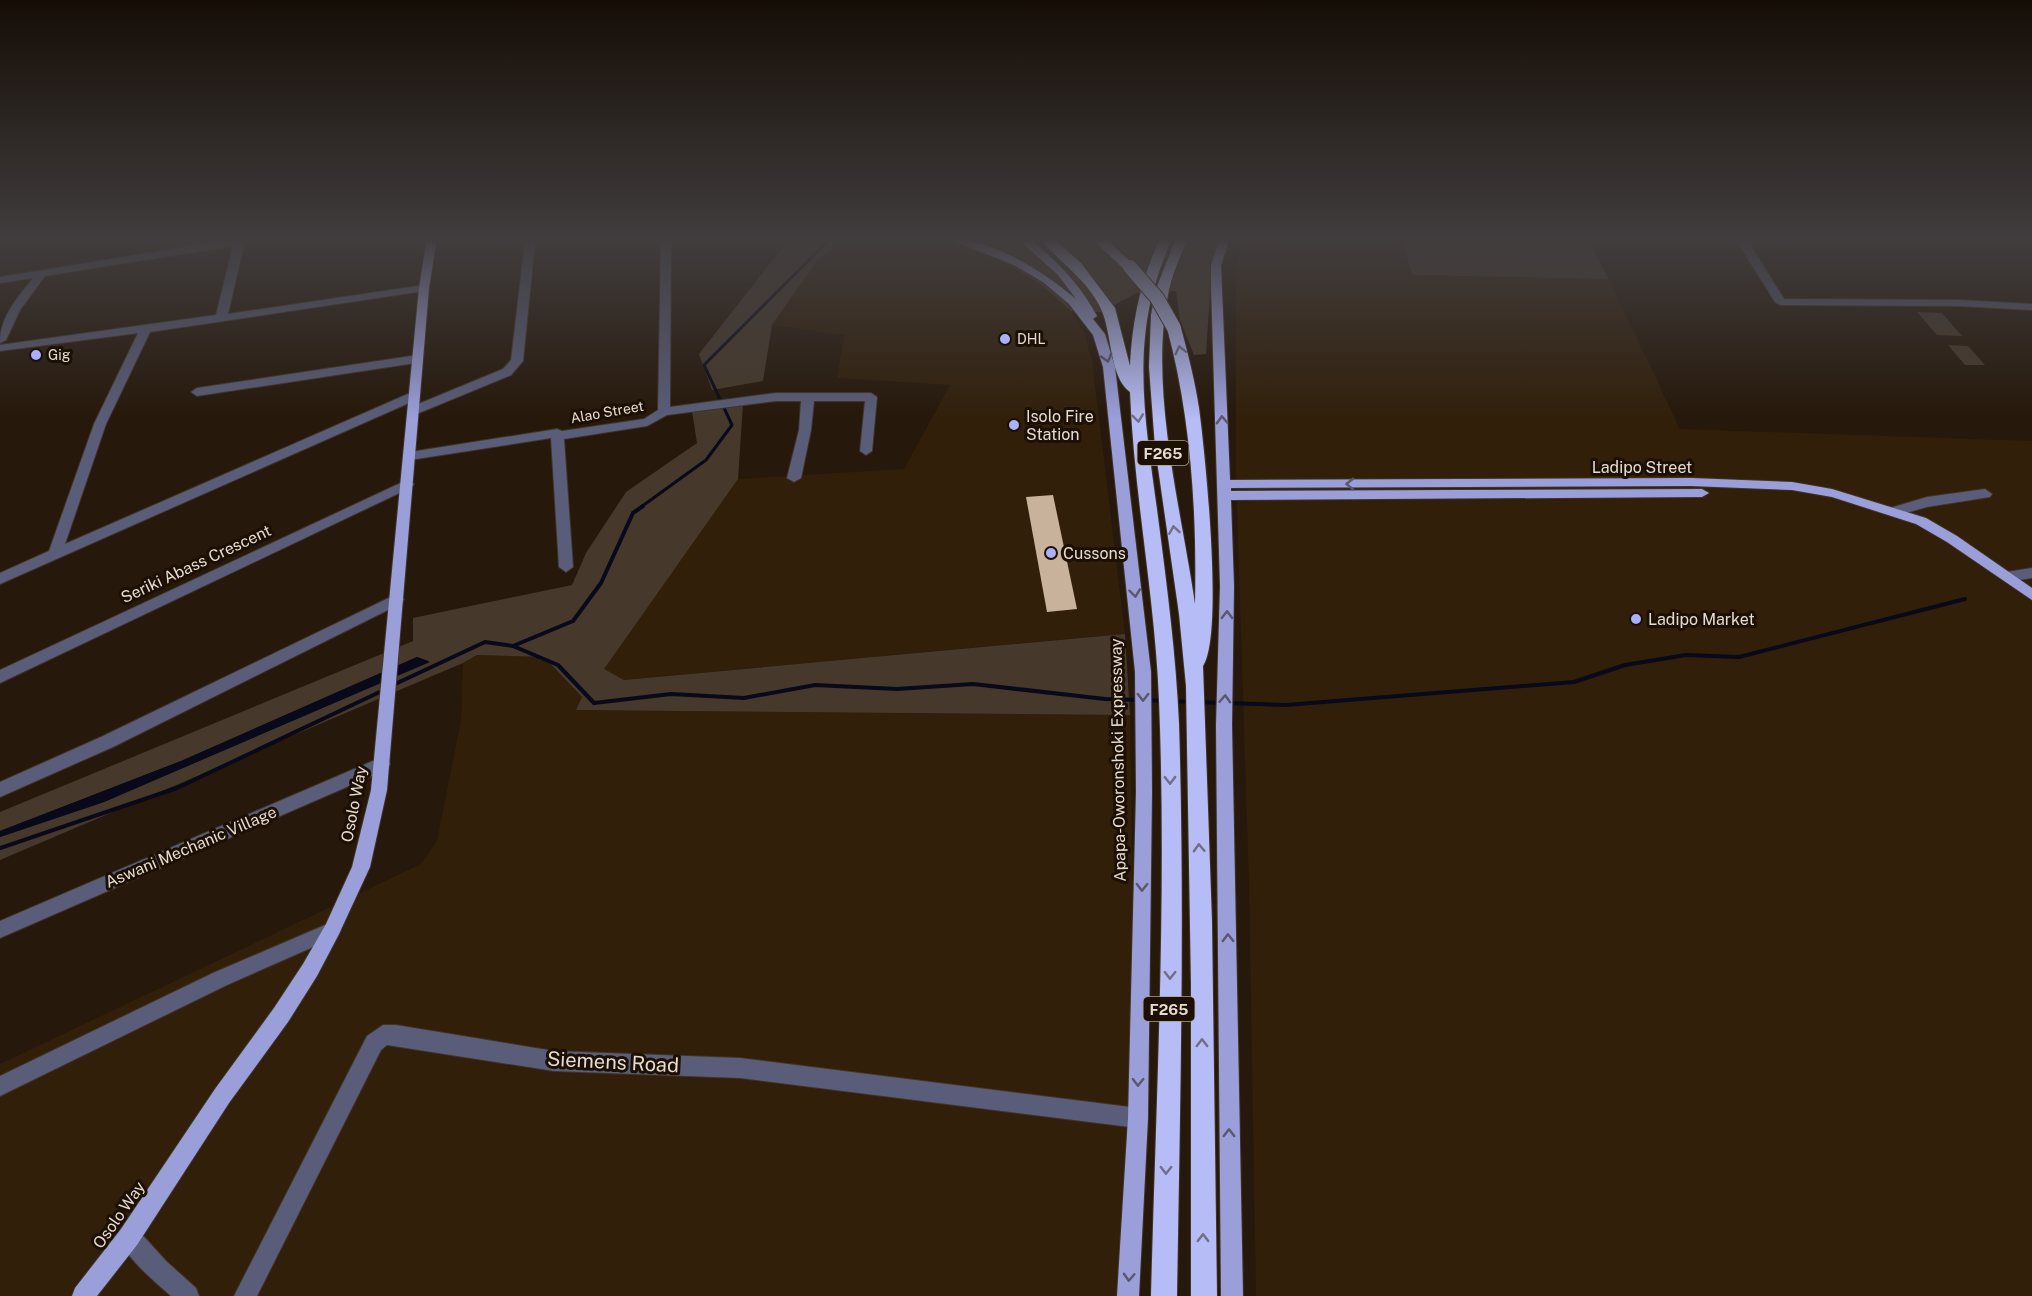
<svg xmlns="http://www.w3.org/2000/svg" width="2032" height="1296" font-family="'Public Sans',sans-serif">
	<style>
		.built { fill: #311f0a }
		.green { fill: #46392c }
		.water { fill: #09091c }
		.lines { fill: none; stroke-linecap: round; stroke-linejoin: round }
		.stream-far1 { stroke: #09091c; stroke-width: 3 }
		.stream { stroke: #09091c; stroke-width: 4 }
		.building { fill: #c9b29b }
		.minor-casing { stroke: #413326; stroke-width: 2 }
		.major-casing { stroke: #413326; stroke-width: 2 }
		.highway-casing { stroke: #413326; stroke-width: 2 }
		.minor { fill: #5a5d79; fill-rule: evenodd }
		.major { fill: #9a9fda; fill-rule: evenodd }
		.highway { fill: #b6bcf5; fill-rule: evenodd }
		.highway-bridge-casing { stroke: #413326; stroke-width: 16; stroke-linecap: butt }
		.highway-bridge { stroke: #b6bcf5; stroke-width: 14 }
		.oneway { stroke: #716e88 }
		.oneway2 { stroke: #5b576e }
		.poi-dot { fill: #a9b0fc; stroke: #1c0f03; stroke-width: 2 }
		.labels { text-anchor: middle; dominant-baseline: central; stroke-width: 6; stroke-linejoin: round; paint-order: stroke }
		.far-poi-label { font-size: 14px; fill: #e5dbd2; stroke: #1c0f03; text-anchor: start }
		.far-street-label { font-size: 14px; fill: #e5dbd2; stroke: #1c0f03 }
		.shield { fill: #1c0f03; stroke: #a99e94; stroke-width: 1.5 }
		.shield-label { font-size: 15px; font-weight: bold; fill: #e5dbd2 }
		.poi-label { font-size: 16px; fill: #e5dbd2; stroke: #1c0f03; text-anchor: start }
		.street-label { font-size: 16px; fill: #e5dbd2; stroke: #1c0f03 }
		.near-street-label { font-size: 20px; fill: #e5dbd2; stroke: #1c0f03 }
	</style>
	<rect width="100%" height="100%" fill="#26180a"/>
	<g class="built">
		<polygon points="846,238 936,238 1004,262 1042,285 1071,311 1085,334 1092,360 1125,634 624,680 603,669 738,479 904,469 950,385 837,378 844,335 772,325 816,262"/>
		<polygon points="1246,238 1400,238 1413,275 1609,279 1680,429 2032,441 2032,1296 1256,1296 1249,885 1236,475 1236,266"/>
		<polygon points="477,655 544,657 582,697 576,710 1130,715 1134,967 1125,1296 0,1296 0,1064 421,864 437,841 461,721 463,663"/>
	</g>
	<g class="green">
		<polygon points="790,238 846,238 816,262 772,325 763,381 712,390 699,354"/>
		<polygon points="936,238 1222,238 1212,260 1206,354 1194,355 1180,320 1176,291 1136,293 1102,312 1071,311 1042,285 1004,262"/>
		<polygon points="1400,238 1587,238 1609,279 1413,275"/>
		<polygon points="1917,312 1942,313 1962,336 1937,335"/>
		<polygon points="1948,345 1968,346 1985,365 1965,365"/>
		<polygon points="743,404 738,479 604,669 624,680 1125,634 1130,715 576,710 582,697 544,657 477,655 463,663 0,860 0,837 104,802 429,661 417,657 181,761 0,831 0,812 413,641 413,618 572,585 586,553 626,492 697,443 691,405"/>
	</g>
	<polygon class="water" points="417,657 430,662 104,802 0,837 0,831 181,761"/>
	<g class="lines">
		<polyline class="stream-far1" points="641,507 706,460 732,425 704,365 831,238"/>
		<g class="stream">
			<polyline points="513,646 573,621 601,583 633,513 643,506"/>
			<polyline points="393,685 485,642 513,646 558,665 594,703 671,694 744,698 815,685 897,689 973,684 1105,699 1139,700"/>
			<polyline points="1146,700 1163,701"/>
			<polyline points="1173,701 1190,702"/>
			<polyline points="1200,702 1220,703"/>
			<polyline points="1227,703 1286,705 1574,682 1625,665 1686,655 1739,657 1965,599"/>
			<polyline points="0,848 177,788 384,690"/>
		</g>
	</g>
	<polygon class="building" points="1053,495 1077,609 1047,612 1026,497"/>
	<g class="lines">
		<g class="minor-casing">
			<g id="minor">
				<path d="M 241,238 L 264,238 L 244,244 L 228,314 L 424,285 L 429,288 L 424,291 L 150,332 L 106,424 L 65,544 L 410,393 L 418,393 L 418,399 L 0,584 L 0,573 L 49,551 L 94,424 L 138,333 L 0,351 L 0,345 L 216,315 L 233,246 L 45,276 L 20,310 L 6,340 L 0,343 C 0,316 17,299 33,278 L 0,283 L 0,277 Z"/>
				<polygon points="661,238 671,238 670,407 776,393 871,393 877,397 872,451 866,455 860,451 865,401 814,401 811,430 801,478 794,482 787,478 799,430 801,401 776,401 667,415 647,426 564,439 573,567 566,572 559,567 551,438 410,460 404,456 410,452 557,429 562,431 644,419 658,410"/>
				<polygon points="1735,238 1746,238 1784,299 1959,300 2032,304 2032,310 1959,306 1781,305 1775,302"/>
				<polygon points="530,239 535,242 523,361 511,375 419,413 411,413 409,410 411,407 503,369 511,360 525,242"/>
				<polygon points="418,355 422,356 422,362 197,396 191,392 197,388"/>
				<polygon points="407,480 414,484 412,487 0,683 0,670"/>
				<polygon points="1985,489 1992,494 1990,497 1927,507 1895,516 1888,511 1890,508 1927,497"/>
				<polygon points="2032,568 2032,578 2006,582 1999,577 2006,572"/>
				<polygon points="397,594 404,599 402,603 113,747 0,797 0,782 101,737"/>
				<polygon points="382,757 388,759 390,764 388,769 0,938 0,921"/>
				<polygon points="332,922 338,924 341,930 338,936 227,985 0,1096 0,1076 213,973"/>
				<polygon points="383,1025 396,1025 554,1051 740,1058 1138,1108 1145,1111 1148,1118 1145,1125 1138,1128 740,1078 554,1071 387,1045 381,1050 257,1296 234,1296 367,1036"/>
				<path d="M 129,1226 L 137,1229 L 166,1261 L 196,1288 L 199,1296 L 171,1296 C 153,1280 128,1260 118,1237 L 121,1229 Z"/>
			</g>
		</g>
		<g class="major-casing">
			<g id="major">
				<polygon points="427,238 437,238 429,288 387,790 370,867 338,936 317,976 288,1022 229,1103 137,1245 97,1296 72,1296 75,1288 121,1229 215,1089 274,1008 303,964 326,924 352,867 371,790 419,288"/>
				<path d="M 946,238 C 991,238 1043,271 1076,299 L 1058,275 L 1017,238 L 1029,238 C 1057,261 1080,284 1097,316 L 1093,319 L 1105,334 L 1115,367 L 1151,672 L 1152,792 L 1148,1118 L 1139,1296 L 1117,1296 L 1128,1118 L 1136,792 L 1135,672 L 1103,367 L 1093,335 L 1069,304 L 1043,282 L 1014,265 Z"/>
				<polygon points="1220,238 1230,238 1221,265 1230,480 1691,478 1792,482 1832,489 1926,518 1957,536 2032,588 2032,600 1947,542 1916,524 1832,497 1792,490 1691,486 1231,488 1231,491 1702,489 1709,493 1702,497 1231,500 1234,586 1232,725 1243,1296 1221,1296 1216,725 1220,586 1211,285 1211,265"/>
			</g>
		</g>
		<g class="highway-casing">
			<g id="highway">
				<path d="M 1039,238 L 1053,238 L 1081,263 L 1115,308 L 1130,366 C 1132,320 1141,280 1160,238 L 1172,238 C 1163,260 1155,281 1150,304 C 1135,374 1149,447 1158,517 C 1167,586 1176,655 1179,724 C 1185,915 1180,1106 1177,1296 L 1151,1296 C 1156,1098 1167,898 1159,700 C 1155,597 1134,495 1130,392 C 1109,377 1112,331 1101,309 C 1088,280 1058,261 1039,238 Z"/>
				<polygon points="1091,238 1105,238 1136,267 1135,270 1125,270"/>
				<path d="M 1176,238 L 1188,238 C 1181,255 1173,272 1169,290 C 1148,387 1181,507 1195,604 C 1197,513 1191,417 1167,328 L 1174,324 L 1181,328 C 1188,354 1195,381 1199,408 C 1205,452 1224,635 1203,666 L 1212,922 L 1217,1296 L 1191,1296 L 1191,985 L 1186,686 L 1179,614 L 1155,447 L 1149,367 L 1151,315 L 1156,289 Z"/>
			</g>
		</g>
		<use href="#minor" class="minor"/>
		<use href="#major" class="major"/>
		<use href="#highway" class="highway"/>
		<g class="highway-bridge-casing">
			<polyline id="highway-bridge" points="1130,267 1157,298 1174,328"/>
		</g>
		<use href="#highway-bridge" class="highway-bridge"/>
	</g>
	<defs><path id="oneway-chevron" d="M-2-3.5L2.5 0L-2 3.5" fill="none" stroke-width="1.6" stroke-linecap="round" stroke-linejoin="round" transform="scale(1.5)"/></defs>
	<g class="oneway">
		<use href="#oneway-chevron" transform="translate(1180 350) rotate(-104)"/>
		<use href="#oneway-chevron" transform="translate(1138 418) rotate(83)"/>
		<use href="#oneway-chevron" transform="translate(1174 530) rotate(-99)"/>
		<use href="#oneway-chevron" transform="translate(1170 780) rotate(89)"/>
		<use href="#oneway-chevron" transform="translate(1199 848) rotate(-92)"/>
		<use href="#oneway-chevron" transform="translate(1170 975) rotate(91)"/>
		<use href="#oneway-chevron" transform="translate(1202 1043) rotate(-90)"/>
		<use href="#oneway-chevron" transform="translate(1166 1170) rotate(91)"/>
		<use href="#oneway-chevron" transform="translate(1203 1238) rotate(-90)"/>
	</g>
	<g class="oneway2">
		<use href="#oneway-chevron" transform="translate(1107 358) rotate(75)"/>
		<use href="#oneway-chevron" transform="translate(1222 420) rotate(-92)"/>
		<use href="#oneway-chevron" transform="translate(1350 484) rotate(-179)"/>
		<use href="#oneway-chevron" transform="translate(1135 593) rotate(83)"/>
		<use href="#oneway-chevron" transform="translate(1227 615) rotate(-89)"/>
		<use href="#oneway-chevron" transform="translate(1143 697) rotate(90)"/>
		<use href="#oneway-chevron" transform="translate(1225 699) rotate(-87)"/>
		<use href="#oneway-chevron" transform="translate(1142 887) rotate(91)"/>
		<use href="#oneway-chevron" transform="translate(1228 938) rotate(-91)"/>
		<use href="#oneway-chevron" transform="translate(1138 1082) rotate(91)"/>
		<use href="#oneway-chevron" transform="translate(1229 1133) rotate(-90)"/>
		<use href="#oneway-chevron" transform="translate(1129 1277) rotate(93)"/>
	</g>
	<linearGradient id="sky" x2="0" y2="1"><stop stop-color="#150d06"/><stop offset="0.57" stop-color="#413d3e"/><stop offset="1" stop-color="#413d3e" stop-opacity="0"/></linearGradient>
	<rect width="2032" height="420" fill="url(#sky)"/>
	<g class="poi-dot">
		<circle cx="1005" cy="339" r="6"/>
		<circle cx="36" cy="355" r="6"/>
		<circle cx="1014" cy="425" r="6"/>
		<circle cx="1051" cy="553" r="6"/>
		<circle cx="1636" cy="619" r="6"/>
	</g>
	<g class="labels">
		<g class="far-poi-label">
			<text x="1017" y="339">DHL</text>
			<text x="48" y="355">Gig</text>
		</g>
		<g class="far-street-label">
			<text transform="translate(607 412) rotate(-10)">Alao Street</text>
		</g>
		<g class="shield">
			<rect x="1137.5" y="441" width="51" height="24" rx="4.5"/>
			<rect x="1143.5" y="997" width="51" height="24" rx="4.5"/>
		</g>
		<g class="shield-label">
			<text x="1163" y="453">F265</text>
			<text x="1169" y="1009">F265</text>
		</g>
		<g class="poi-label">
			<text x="1026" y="416">Isolo Fire<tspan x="1026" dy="18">Station</tspan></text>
			<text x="1063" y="553">Cussons</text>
			<text x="1648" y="619">Ladipo Market</text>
		</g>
		<g class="street-label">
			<text x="1642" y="467">Ladipo Street</text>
			<text transform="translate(196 564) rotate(-25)">Seriki Abass Crescent</text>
			<text transform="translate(1118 760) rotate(-91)">Apapa-Oworonshoki Expressway</text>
			<text transform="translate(354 804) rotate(-79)">Osolo Way</text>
			<text transform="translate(191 847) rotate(-23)">Aswani Mechanic Village</text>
			<text transform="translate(119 1215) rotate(-55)">Osolo Way</text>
		</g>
		<g class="near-street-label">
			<text transform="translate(613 1062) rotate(3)">Siemens Road</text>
		</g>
	</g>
</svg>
